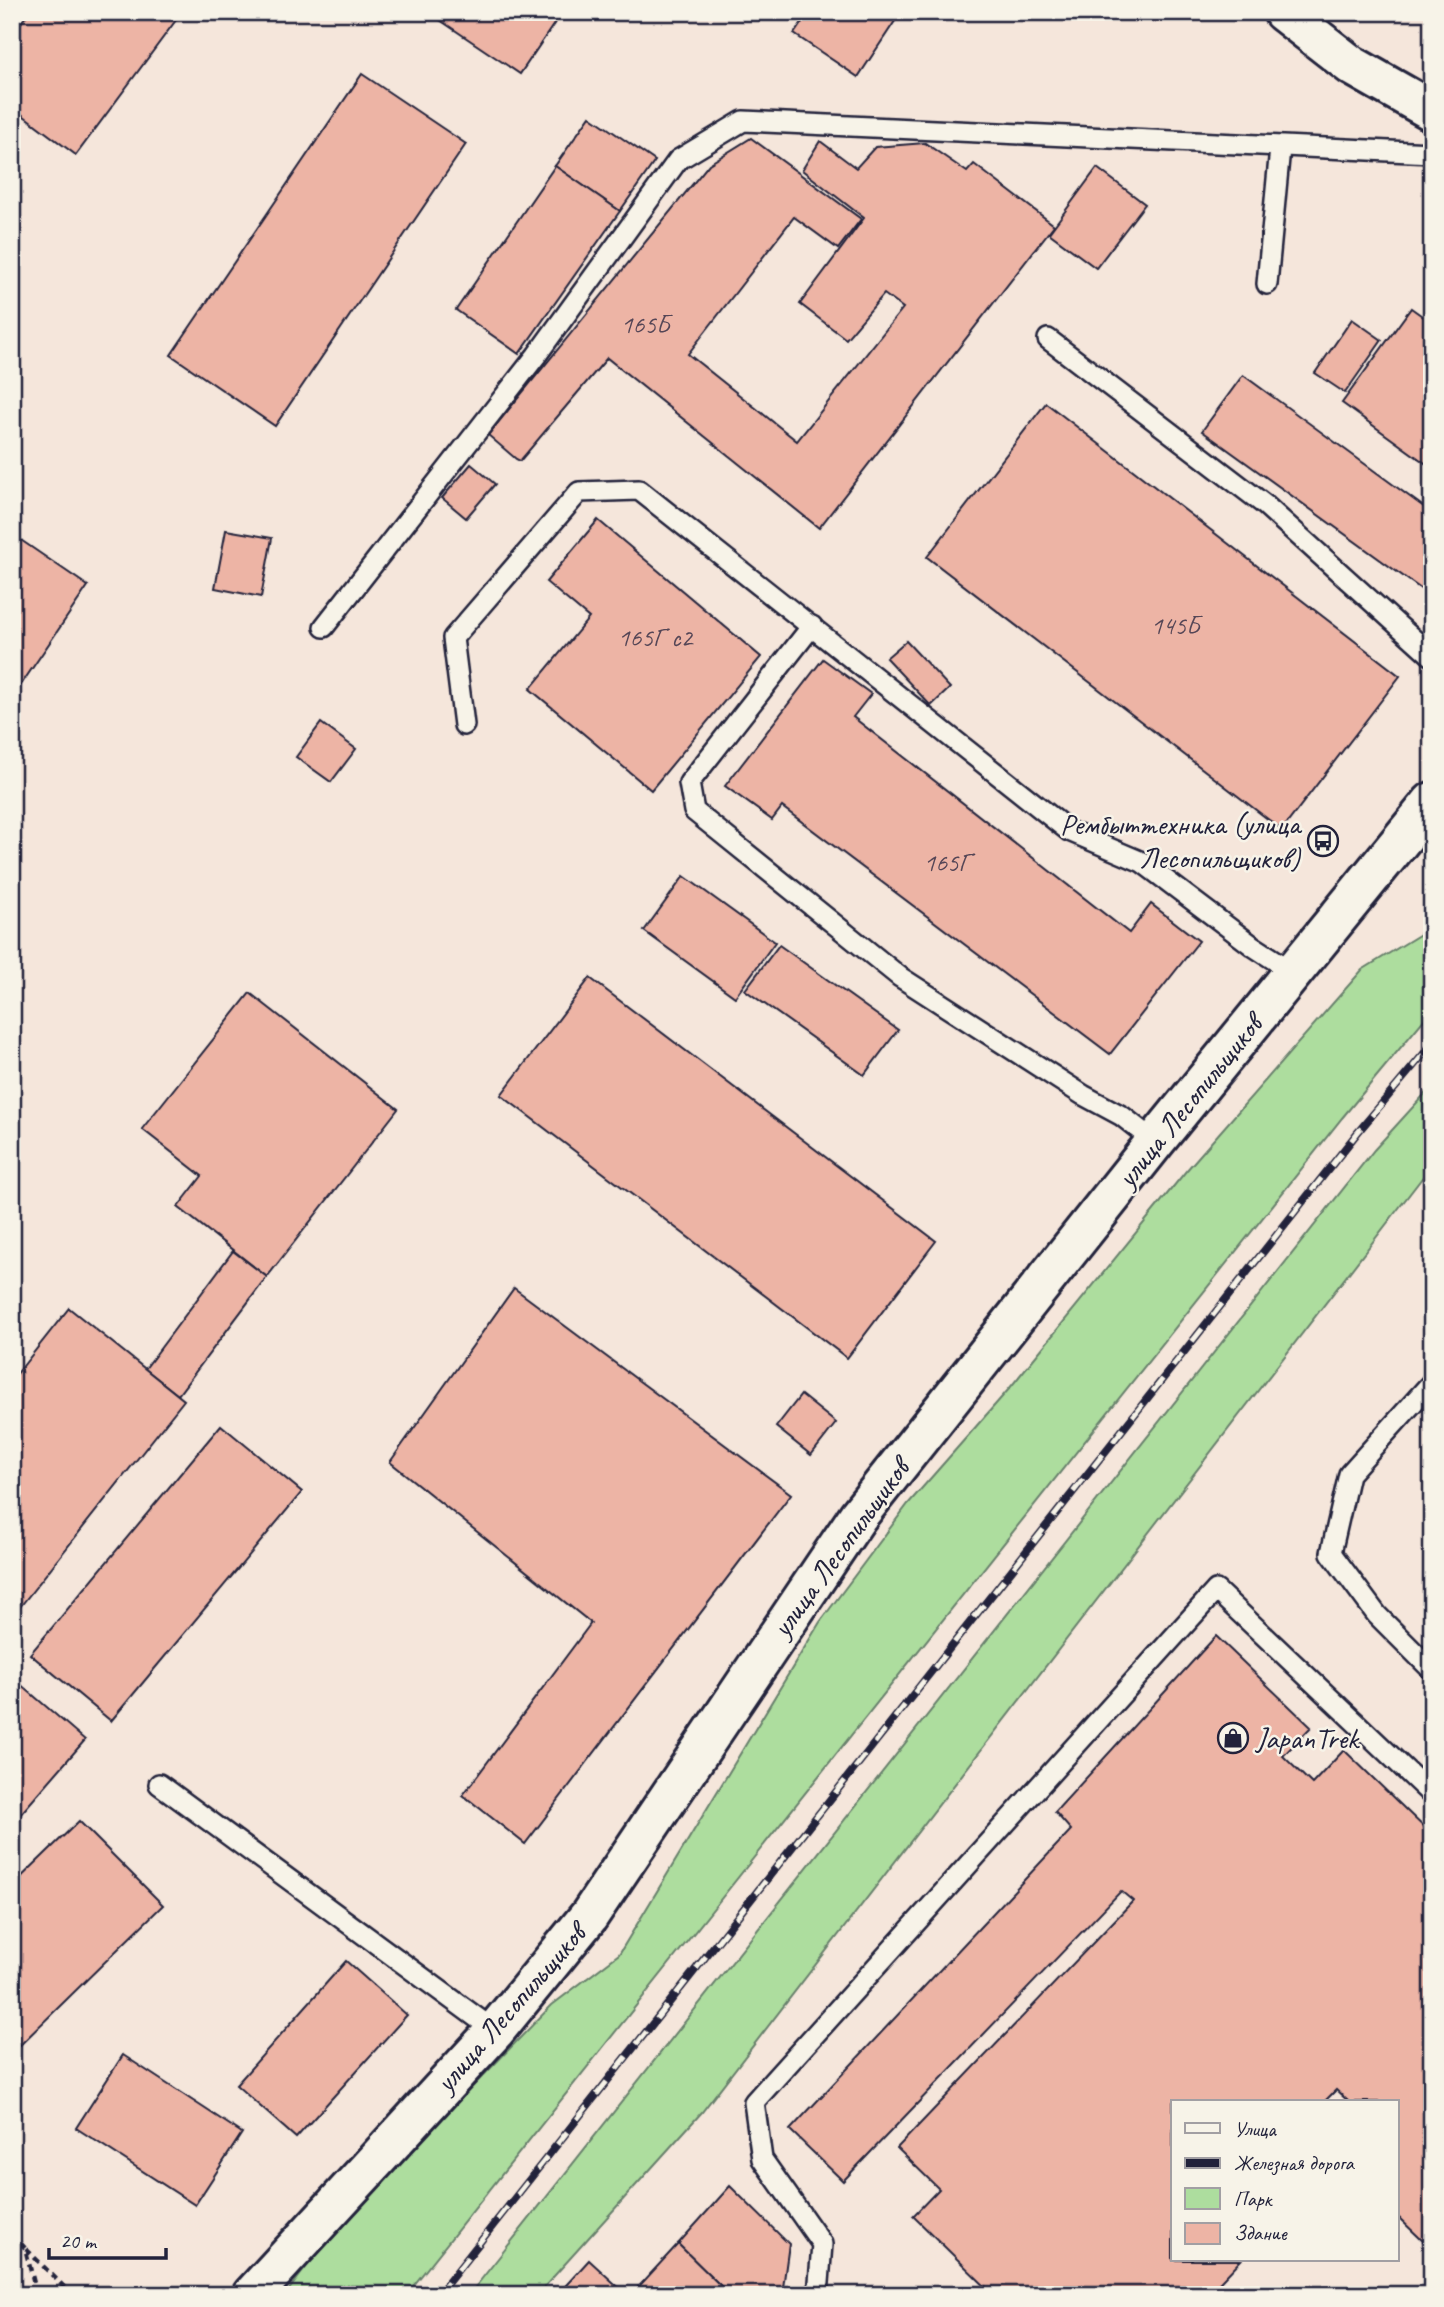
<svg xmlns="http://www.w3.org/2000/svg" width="1444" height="2307" font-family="Caveat,sans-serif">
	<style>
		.green { fill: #addd9e; stroke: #68806c; stroke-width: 2 }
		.building { fill: #edb4a5; stroke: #22223b; stroke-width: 2 }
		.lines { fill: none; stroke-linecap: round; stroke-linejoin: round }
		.service-casing { stroke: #22223b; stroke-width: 24 }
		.minor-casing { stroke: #22223b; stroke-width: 44 }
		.secondary-casing { stroke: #22223b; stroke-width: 44 }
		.path { stroke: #22223b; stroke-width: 4.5; stroke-dasharray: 7 5; stroke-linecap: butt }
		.service { stroke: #f7f3e8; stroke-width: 19 }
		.minor { stroke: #f7f3e8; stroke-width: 38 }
		.secondary { stroke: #f7f3e8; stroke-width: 38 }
		.rail-casing { stroke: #22223b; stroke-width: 8 }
		.rail { stroke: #f7f3e8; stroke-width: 5; stroke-dasharray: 16; stroke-linecap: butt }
		.labels { text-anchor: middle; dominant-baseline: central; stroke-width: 5; stroke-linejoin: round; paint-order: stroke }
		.number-label { font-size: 26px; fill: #554656 }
		.poi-label { font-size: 30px; fill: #22223b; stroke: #f7f3e8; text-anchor: end }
		.street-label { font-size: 30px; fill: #22223b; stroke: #f7f3e8 }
	</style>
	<rect width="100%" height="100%" fill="#f5e6db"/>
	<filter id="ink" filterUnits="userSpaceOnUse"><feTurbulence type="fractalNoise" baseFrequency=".0143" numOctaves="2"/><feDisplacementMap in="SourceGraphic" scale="14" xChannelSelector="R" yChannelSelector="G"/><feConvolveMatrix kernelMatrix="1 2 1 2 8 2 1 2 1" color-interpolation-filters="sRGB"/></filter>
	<g filter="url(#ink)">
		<g class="green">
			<polygon points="1432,927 1432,1010 1342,1118 406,2295 285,2295 339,2224 552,2005 619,1954 820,1622 908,1504 1009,1389 1186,1171 1362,970"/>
			<polygon points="1432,1086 1432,1165 702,2112 537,2295 469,2295 1374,1150"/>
		</g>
		<g class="building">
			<polygon points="29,12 182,12 76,155 12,107 12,35"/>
			<polygon points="428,12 562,12 520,74"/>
			<polygon points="809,12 901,12 858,77 794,34"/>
			<polygon points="362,74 466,144 275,426 171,355"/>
			<polygon points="590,116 655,161 620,211 555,166"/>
			<polygon points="751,138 861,219 838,249 794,217 688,354 797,441 903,308 884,294 846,339 800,304 864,218 802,170 820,141 856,168 875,147 925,143 967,172 974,164 1054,225 819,528 607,358 520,461 516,459 488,435 709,164"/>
			<polygon points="555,166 620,211 519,354 456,310"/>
			<polygon points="1097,168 1145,204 1096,268 1049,233"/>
			<polygon points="1411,308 1432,323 1432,468 1342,403"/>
			<polygon points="1352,319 1382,340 1345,393 1315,373"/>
			<polygon points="1243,375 1432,513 1432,597 1202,431"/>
			<polygon points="1046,403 1400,676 1282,830 927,557"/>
			<polygon points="471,464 495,484 466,518 442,498"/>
			<polygon points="598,520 761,657 651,790 530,689 589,618 546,582"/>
			<polygon points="226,530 272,538 261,597 215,588"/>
			<polygon points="12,534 88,586 12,698"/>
			<polygon points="906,641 950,688 931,706 886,658"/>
			<polygon points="823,659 871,694 853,717 1129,933 1151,904 1199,941 1110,1054 782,807 772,820 725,786"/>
			<polygon points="321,723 356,749 331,782 296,757"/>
			<polygon points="684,876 775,942 735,997 644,931"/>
			<polygon points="779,945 898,1030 864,1075 745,990"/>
			<polygon points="590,978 936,1241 847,1358 501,1095"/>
			<polygon points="250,993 398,1109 267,1277 178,1207 202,1176 142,1129"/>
			<polygon points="233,1251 267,1277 178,1395 145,1369"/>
			<polygon points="514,1288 791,1494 525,1844 463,1795 591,1623 390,1462"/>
			<polygon points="69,1308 184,1400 12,1617 12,1380"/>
			<polygon points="801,1395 836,1423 811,1455 776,1427"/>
			<polygon points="221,1425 302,1492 111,1721 30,1654"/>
			<polygon points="1216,1636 1311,1727 1283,1756 1312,1784 1344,1750 1432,1835 1432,2232 1423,2241 1397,2216 1397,2102 1349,2102 1336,2090 1324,2102 1173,2102 1173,2260 1241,2260 1208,2295 1147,2295 1144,2292 1141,2295 994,2295 913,2216 939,2189 897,2148 1133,1901 1121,1891 843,2181 790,2130 1071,1830 1055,1812"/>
			<polygon points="12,1677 85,1740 12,1824"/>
			<polygon points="79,1821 163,1905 12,2053 12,1886"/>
			<polygon points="346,1961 407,2015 296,2138 236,2085"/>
			<polygon points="123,2055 242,2133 195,2205 76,2128"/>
			<polygon points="730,2186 789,2244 782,2295 730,2295 678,2244"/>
			<polygon points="678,2244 730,2295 631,2295"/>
			<polygon points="589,2260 627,2295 557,2295"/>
		</g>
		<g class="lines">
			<g class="service-casing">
				<g id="service">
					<polyline points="1267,284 1280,148"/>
					<polyline points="1048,339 1265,505 1432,656"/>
					<polyline points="812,626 689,783 694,811 900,977 1083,1095 1122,1116 1155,1142"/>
					<polyline points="324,627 536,356 678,160 743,121 1432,153"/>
					<polyline points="464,725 453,638 579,492 639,490 1069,831 1142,862 1253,946 1293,972"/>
					<polyline points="1432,1382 1349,1474 1331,1553 1377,1615 1432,1670"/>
					<polyline points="159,1784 495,2031"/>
					<polyline points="818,2295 822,2244 762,2159 754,2102 1216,1590 1432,1795"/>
				</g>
			</g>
			<g class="minor-casing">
				<polyline id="minor" points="1283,12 1351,65 1432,111"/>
			</g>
			<g class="secondary-casing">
				<polyline id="secondary" points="252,2295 495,2031 589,1916 858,1516 1155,1142 1432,802"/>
			</g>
			<g class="path">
				<polyline points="12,2234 25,2248 37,2295"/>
				<polyline points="26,2249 72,2295"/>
			</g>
			<use href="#service" class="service"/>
			<use href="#minor" class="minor"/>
			<use href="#secondary" class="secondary"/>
			<g class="rail-casing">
				<polyline id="rail" points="438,2295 1358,1132 1432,1044"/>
			</g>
			<use href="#rail" class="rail"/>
		</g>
	</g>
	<defs>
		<g id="bus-ring" transform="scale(1.575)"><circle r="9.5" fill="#f7f3e8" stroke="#22223b" stroke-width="1.5"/><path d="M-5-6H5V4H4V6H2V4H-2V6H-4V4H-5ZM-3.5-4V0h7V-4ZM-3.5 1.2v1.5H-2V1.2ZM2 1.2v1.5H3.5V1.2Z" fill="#22223b"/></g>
		<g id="shop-ring" transform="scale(1.575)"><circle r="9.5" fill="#f7f3e8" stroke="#22223b" stroke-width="1.5"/><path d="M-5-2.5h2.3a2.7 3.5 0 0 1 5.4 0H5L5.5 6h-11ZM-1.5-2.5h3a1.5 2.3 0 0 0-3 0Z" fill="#22223b"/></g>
	</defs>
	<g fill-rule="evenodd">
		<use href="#bus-ring" x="1323" y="841"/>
		<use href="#shop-ring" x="1233" y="1738"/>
	</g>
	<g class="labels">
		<g class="number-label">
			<text x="645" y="324">165Б</text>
			<text x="1175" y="625">145Б</text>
			<text x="655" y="637">165Г с2</text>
			<text x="947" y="862">165Г</text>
		</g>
		<g class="poi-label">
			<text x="1300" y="824">Рембыттехника (улица<tspan x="1300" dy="34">Лесопильщиков)</tspan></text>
			<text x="1256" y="1738" text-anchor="start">JapanTrek</text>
		</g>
		<g class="street-label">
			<text transform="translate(1189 1101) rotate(-51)">улица Лесопильщиков</text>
			<text transform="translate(840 1548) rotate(-54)">улица Лесопильщиков</text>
			<text transform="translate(510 2008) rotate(-49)">улица Лесопильщиков</text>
		</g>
	</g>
	<rect width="1444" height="2307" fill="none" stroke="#f7f3e8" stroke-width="42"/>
	<rect x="21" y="21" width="1402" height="2265" fill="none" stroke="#22223b" stroke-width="2.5" filter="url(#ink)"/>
	<rect x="1171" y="2100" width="228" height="161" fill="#f7f3e8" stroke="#a29fa3" stroke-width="2"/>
	<rect x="1185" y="2123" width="35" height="10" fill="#f7f3e8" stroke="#a29fa3" stroke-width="2"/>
	<text x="1234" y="2136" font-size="21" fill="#22223b">Улица</text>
	<rect x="1185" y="2158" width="35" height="10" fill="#22223b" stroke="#a29fa3" stroke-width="2"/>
	<text x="1234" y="2170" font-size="21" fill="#22223b">Железная дорога</text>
	<rect x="1185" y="2188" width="35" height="21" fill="#addd9e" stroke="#a29fa3" stroke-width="2"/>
	<text x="1234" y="2206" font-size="21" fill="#22223b">Парк</text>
	<rect x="1185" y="2223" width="35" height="21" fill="#edb4a5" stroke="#a29fa3" stroke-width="2"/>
	<text x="1234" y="2240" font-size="21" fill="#22223b">Здание</text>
	<path d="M49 2248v10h117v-10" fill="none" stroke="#22223b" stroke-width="3.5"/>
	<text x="60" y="2248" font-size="21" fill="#22223b" stroke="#f7f3e8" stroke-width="5" paint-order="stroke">20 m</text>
</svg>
